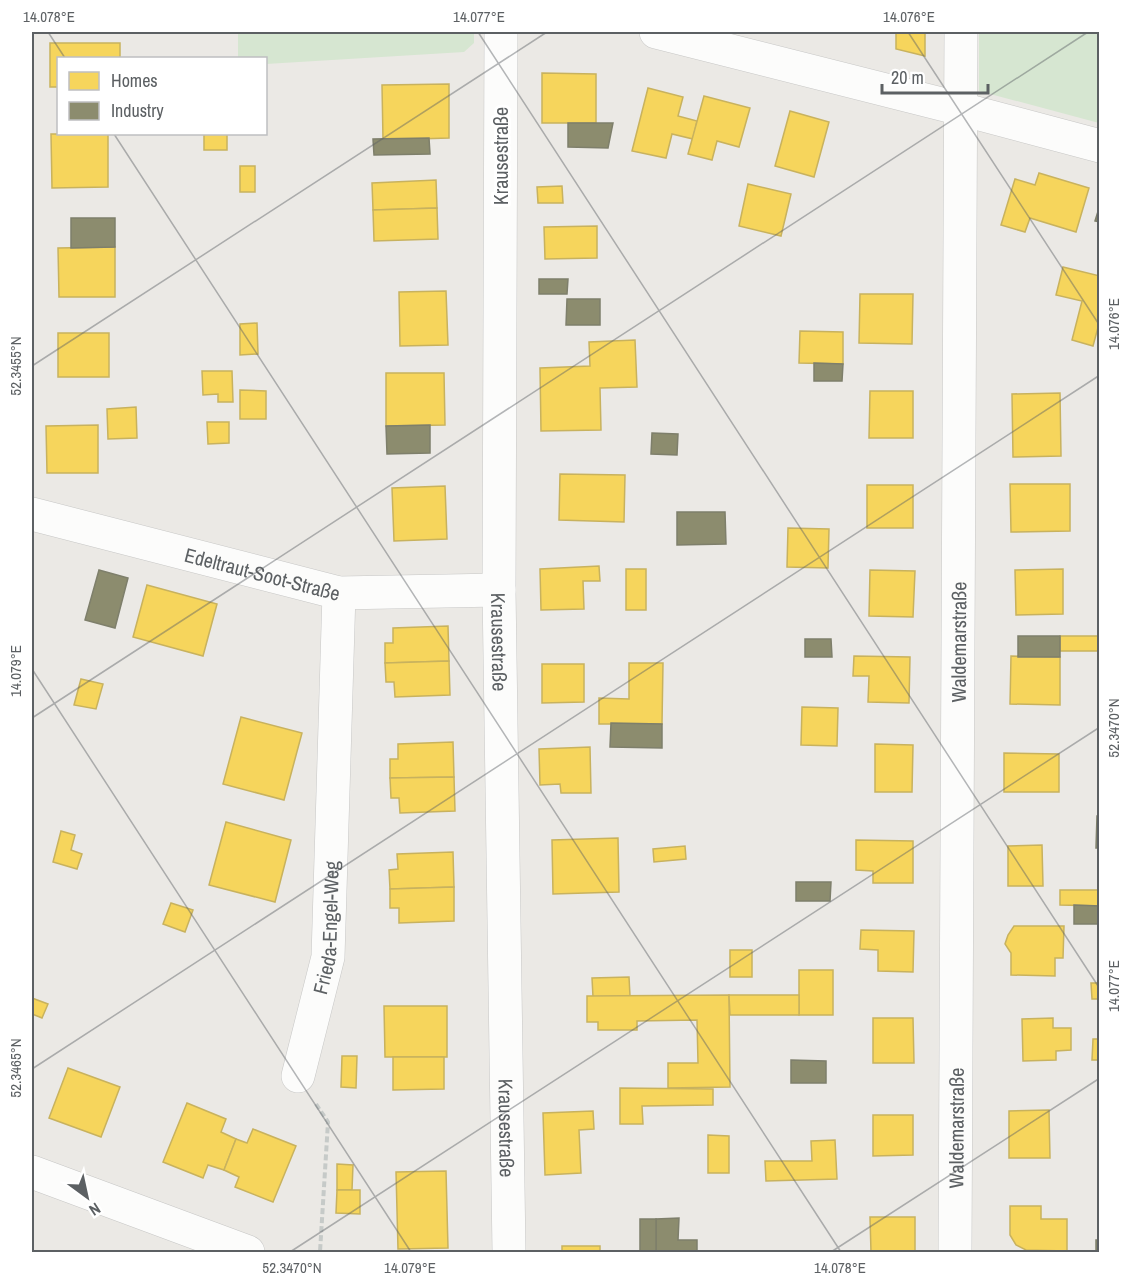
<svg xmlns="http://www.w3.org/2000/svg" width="1131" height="1284" font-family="'Archivo Narrow',sans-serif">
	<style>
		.green { fill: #d6e6d1 }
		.homes { fill: #f6d55c; stroke: #c8b25e; stroke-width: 1.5 }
		.industry { fill: #8c8c6e; stroke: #7e7f6b; stroke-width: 1.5 }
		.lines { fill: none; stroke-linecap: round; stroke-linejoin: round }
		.minor-casing { stroke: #c7c7c6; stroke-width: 34 }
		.tertiary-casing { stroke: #c7c7c6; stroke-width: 34 }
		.path { stroke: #c6cac8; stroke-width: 4; stroke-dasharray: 6 3; stroke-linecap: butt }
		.minor { stroke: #fcfcfb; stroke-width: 33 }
		.tertiary { stroke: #fcfcfb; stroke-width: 33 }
		.ticks { fill: none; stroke: #5c6063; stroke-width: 1.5; stroke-opacity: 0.45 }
		.labels { text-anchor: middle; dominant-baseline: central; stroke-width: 6; stroke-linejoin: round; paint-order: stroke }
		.street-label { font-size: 20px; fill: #5c6063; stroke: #fff }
		.neatline { fill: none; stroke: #5c6063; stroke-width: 2 }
		.ticks-label { font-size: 15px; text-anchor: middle; fill: #5c6063 }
	</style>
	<rect width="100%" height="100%" fill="#ebe9e5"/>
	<g class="green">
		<polygon points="238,32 474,32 474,43 464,52 266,64 266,58 238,58"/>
		<polygon points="979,32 1099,32 1099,123 979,91"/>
	</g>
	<g class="homes">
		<polygon points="896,32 925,32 925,56 896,49"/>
		<polygon points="50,43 120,43 120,58 58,58 58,87 50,87"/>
		<polygon points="542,73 596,74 596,123 542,123"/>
		<polygon points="449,84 449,138 383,140 382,85"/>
		<polygon points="648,88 683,97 678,116 697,121 693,139 672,134 666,158 632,151"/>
		<polygon points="704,96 750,108 739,147 717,141 712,160 688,154"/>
		<polygon points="790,111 829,122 814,177 775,166"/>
		<polygon points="51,134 108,134 108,187 52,188"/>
		<rect x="204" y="134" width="23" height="16"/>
		<rect x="240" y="166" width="15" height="26"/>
		<polygon points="1039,173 1089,188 1076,232 1030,218 1025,232 1001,225 1015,179 1035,185"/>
		<polygon points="436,180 437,208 373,210 372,183"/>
		<polygon points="748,184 791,194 781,236 739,226"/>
		<polygon points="562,186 563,203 538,203 537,187"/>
		<polygon points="437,208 438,239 374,241 373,210"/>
		<polygon points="597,226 597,258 545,259 544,227"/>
		<polygon points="115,247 115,297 59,297 58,248"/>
		<polygon points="1063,267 1100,276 1100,320 1093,346 1072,340 1082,301 1056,295"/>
		<polygon points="446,291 448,345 400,346 399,292"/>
		<polygon points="860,294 913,294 912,344 859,343"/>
		<polygon points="257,323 258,354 240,355 240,324"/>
		<polygon points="800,331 843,332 843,364 799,363"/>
		<rect x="58" y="333" width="51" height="44"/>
		<polygon points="635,340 637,387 600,388 601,430 541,431 540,368 590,366 589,342"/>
		<polygon points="202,371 232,371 233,402 218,402 218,394 203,395"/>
		<polygon points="386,373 444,373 445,425 386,426"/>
		<polygon points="240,390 266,391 266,419 240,419"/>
		<polygon points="870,391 913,391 913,438 869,438"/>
		<polygon points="1060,393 1061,456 1013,457 1012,394"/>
		<polygon points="136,407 137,438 108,439 107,409"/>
		<polygon points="207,422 229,422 229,443 208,444"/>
		<polygon points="98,425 98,473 47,473 46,426"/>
		<polygon points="560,474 625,475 624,522 559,520"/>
		<polygon points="1010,484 1070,484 1070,531 1011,532"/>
		<rect x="867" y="485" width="46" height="43"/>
		<polygon points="445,486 447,539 394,541 392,488"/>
		<polygon points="788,528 829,529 828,568 787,567"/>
		<polygon points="599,566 600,581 583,581 584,609 541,610 540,569"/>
		<rect x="626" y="569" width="20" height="41"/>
		<polygon points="1063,569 1063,614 1016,615 1015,570"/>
		<polygon points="870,570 915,571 913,617 869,616"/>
		<polygon points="147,585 217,604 203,656 133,637"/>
		<polygon points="448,626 449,661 385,663 385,643 393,643 393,628"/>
		<polygon points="1060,636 1100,636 1100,699 1098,699 1099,651 1060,651"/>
		<polygon points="854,656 910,657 909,703 868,702 869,676 853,676"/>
		<polygon points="1011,656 1060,657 1060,705 1010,704"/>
		<polygon points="449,661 450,695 395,697 394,682 386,682 385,663"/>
		<polygon points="629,663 663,663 662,724 599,724 599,698 629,699"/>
		<polygon points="542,664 584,664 584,702 542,703"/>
		<polygon points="81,679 103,684 96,709 74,705"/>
		<polygon points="802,707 838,708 837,746 801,745"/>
		<polygon points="241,717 302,733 284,800 223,784"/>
		<polygon points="453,742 454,777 390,778 390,759 398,759 398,744"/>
		<polygon points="875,744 913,745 912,792 875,792"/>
		<polygon points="590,747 591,793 561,793 560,784 540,785 539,749"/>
		<polygon points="1004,753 1059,754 1059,792 1004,792"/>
		<polygon points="454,777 455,811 400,813 399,798 391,798 390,778"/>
		<polygon points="226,822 291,840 275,902 209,885"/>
		<polygon points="61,831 75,835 71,850 82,854 77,869 53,862"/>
		<polygon points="618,838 619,892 553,894 552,840"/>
		<polygon points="856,840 913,841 913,883 873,883 873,871 856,870"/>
		<polygon points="1042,845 1043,886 1008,886 1008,846"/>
		<polygon points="685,846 686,859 654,862 653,849"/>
		<polygon points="453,852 454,887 390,889 389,870 398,869 397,854"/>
		<polygon points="454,887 454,921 399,923 399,908 390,908 390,889"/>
		<polygon points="1060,890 1100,890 1100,906 1060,905"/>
		<polygon points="171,903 193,910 185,932 163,924"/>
		<polygon points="1014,926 1064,926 1063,958 1055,958 1055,976 1011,975 1011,953 1005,944 1008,935"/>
		<polygon points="861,930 914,931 913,972 878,971 878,950 860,949"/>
		<rect x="730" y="950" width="22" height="27"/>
		<rect x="799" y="970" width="34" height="45"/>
		<polygon points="629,977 630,996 593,997 592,978"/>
		<polygon points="1091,983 1100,983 1100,999 1092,999"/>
		<polygon points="729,995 730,1087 668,1088 668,1063 698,1063 697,1020 637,1021 637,1030 598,1030 598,1022 587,1022 587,996"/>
		<polygon points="729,995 799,995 799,1015 730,1015"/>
		<polygon points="32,998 48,1004 42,1018 32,1014"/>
		<polygon points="384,1006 447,1006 447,1057 385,1057"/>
		<polygon points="873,1018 913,1018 914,1063 873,1063"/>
		<polygon points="1053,1018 1053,1028 1071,1028 1071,1050 1056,1051 1056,1060 1023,1061 1022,1019"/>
		<polygon points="1093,1039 1100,1039 1100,1060 1092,1060"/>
		<polygon points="342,1056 357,1056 356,1088 341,1087"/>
		<polygon points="393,1057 444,1057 444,1089 393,1090"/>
		<polygon points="68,1068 120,1087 101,1137 49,1118"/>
		<polygon points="620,1088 713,1089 713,1105 642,1106 643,1124 620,1124"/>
		<polygon points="187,1103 226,1119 221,1132 236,1139 224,1170 208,1165 203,1178 163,1162"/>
		<polygon points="1049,1110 1050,1158 1009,1158 1009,1111"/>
		<polygon points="593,1111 594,1129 579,1130 581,1173 545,1175 543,1113"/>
		<polygon points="873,1115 913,1115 913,1155 873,1156"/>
		<polygon points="253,1129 296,1146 273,1202 235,1187 239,1177 224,1170 236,1139 247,1143"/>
		<polygon points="708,1135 729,1136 729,1173 708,1173"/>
		<polygon points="835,1140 837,1179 766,1181 765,1161 812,1161 811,1141"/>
		<polygon points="337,1164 353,1165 352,1190 337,1190"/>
		<polygon points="446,1171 448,1248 398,1249 396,1172"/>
		<polygon points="337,1190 360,1190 360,1214 336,1213"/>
		<polygon points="1010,1206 1041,1206 1041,1219 1067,1219 1067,1251 1026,1250 1016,1245 1010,1235"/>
		<polygon points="870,1217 915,1217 915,1252 871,1252"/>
		<rect x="562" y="1246" width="38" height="6"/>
	</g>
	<g class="industry">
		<polygon points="568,123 613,123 608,148 568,147"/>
		<polygon points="429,138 430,154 374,155 373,139"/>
		<polygon points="1100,205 1100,222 1095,221"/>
		<polygon points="71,218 115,218 115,247 71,248"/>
		<polygon points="539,279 568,279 567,294 539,294"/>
		<polygon points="567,299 600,299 600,325 566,325"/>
		<polygon points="814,363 843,364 842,381 814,381"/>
		<polygon points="430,425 430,453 387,454 386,426"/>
		<polygon points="652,433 678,434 677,455 651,454"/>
		<polygon points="677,512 725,512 726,544 677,545"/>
		<polygon points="99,570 128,578 115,628 85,620"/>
		<rect x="1018" y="636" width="42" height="21"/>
		<polygon points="805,639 831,639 832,657 805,657"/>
		<polygon points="611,723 662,724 662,748 610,747"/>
		<polygon points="1097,816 1100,816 1100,848 1096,848"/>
		<polygon points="796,882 831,882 830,901 796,901"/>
		<polygon points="1074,905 1100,906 1100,924 1074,924"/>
		<polygon points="791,1060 826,1061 826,1083 791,1083"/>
		<polygon points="679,1218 678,1240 697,1240 697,1252 656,1252 656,1219"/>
		<rect x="640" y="1219" width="16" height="33"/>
		<rect x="1096" y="1240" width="4" height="12"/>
	</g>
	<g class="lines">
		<g class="minor-casing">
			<g id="minor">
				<path id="s1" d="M 501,32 L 499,590 L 509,1252"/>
				<polyline points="656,32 961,109 1100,146"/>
				<path id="s2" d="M 32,514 L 339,593 L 499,590"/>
				<path id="s3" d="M 298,1076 L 328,957 L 339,593"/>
				<path id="s4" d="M 955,1252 L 961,32"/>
			</g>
		</g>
		<g class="tertiary-casing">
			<polyline id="tertiary" points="32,1172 248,1252"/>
		</g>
		<polyline class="path" points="316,1104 328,1122 320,1252"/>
		<use href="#minor" class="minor"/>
		<use href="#tertiary" class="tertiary"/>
	</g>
	<path class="ticks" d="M 48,32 L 65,58M 478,32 L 1100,989M 908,32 L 1100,326M 114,134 L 841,1252M 32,366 L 547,32M 32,669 L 411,1252M 32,718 L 1088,32M 32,1069 L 1100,375M 290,1252 L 1100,727M 831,1252 L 1100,1078"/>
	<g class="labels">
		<g class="street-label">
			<text transform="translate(500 156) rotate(-90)">Krausestraße</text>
			<text stroke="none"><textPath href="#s2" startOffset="238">Edeltraut-Soot-Straße</textPath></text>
			<text stroke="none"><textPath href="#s1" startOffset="610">Krausestraße</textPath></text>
			<text stroke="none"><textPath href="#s4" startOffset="610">Waldemarstraße</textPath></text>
			<text stroke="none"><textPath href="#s3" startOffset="152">Frieda-Engel-Weg</textPath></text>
			<text stroke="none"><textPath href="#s1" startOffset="1096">Krausestraße</textPath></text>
			<text stroke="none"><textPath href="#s4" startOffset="124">Waldemarstraße</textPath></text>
		</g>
	</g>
	<rect width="1131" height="1284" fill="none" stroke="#ffffff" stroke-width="66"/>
	<rect x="57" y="57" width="210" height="78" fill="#ffffff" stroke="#bebfc1" stroke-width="1.5"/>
	<rect x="69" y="72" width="30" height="18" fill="#f6d55c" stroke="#bebfc1" stroke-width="1.5"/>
	<text x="111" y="87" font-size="18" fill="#5c6063">Homes</text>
	<rect x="69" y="102" width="30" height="18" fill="#8c8c6e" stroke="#bebfc1" stroke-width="1.5"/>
	<text x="111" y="117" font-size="18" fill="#5c6063">Industry</text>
	<g transform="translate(87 1197) rotate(147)" stroke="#ffffff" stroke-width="4.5" paint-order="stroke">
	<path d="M0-4.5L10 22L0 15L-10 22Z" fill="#5c6063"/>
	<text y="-9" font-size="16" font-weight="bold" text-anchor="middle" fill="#5c6063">N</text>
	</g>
	<path d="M882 84v9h106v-9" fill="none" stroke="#5c6063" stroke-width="3"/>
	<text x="891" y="84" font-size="18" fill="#5c6063" stroke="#ffffff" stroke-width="4.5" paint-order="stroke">20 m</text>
	<rect x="33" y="33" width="1065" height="1218" class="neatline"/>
	<g class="ticks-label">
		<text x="49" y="22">14.078°E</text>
		<text x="479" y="22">14.077°E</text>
		<text x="909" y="22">14.076°E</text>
		<text transform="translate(1114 324) rotate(-90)" y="5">14.076°E</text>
		<text transform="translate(16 366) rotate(-90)" y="5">52.3455°N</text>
		<text transform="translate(16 671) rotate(-90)" y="5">14.079°E</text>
		<text transform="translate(1114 728) rotate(-90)" y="5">52.3470°N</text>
		<text transform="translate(1114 986) rotate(-90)" y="5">14.077°E</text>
		<text transform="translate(16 1068) rotate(-90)" y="5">52.3465°N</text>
		<text x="292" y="1273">52.3470°N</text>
		<text x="410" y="1273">14.079°E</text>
		<text x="840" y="1273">14.078°E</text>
	</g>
</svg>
